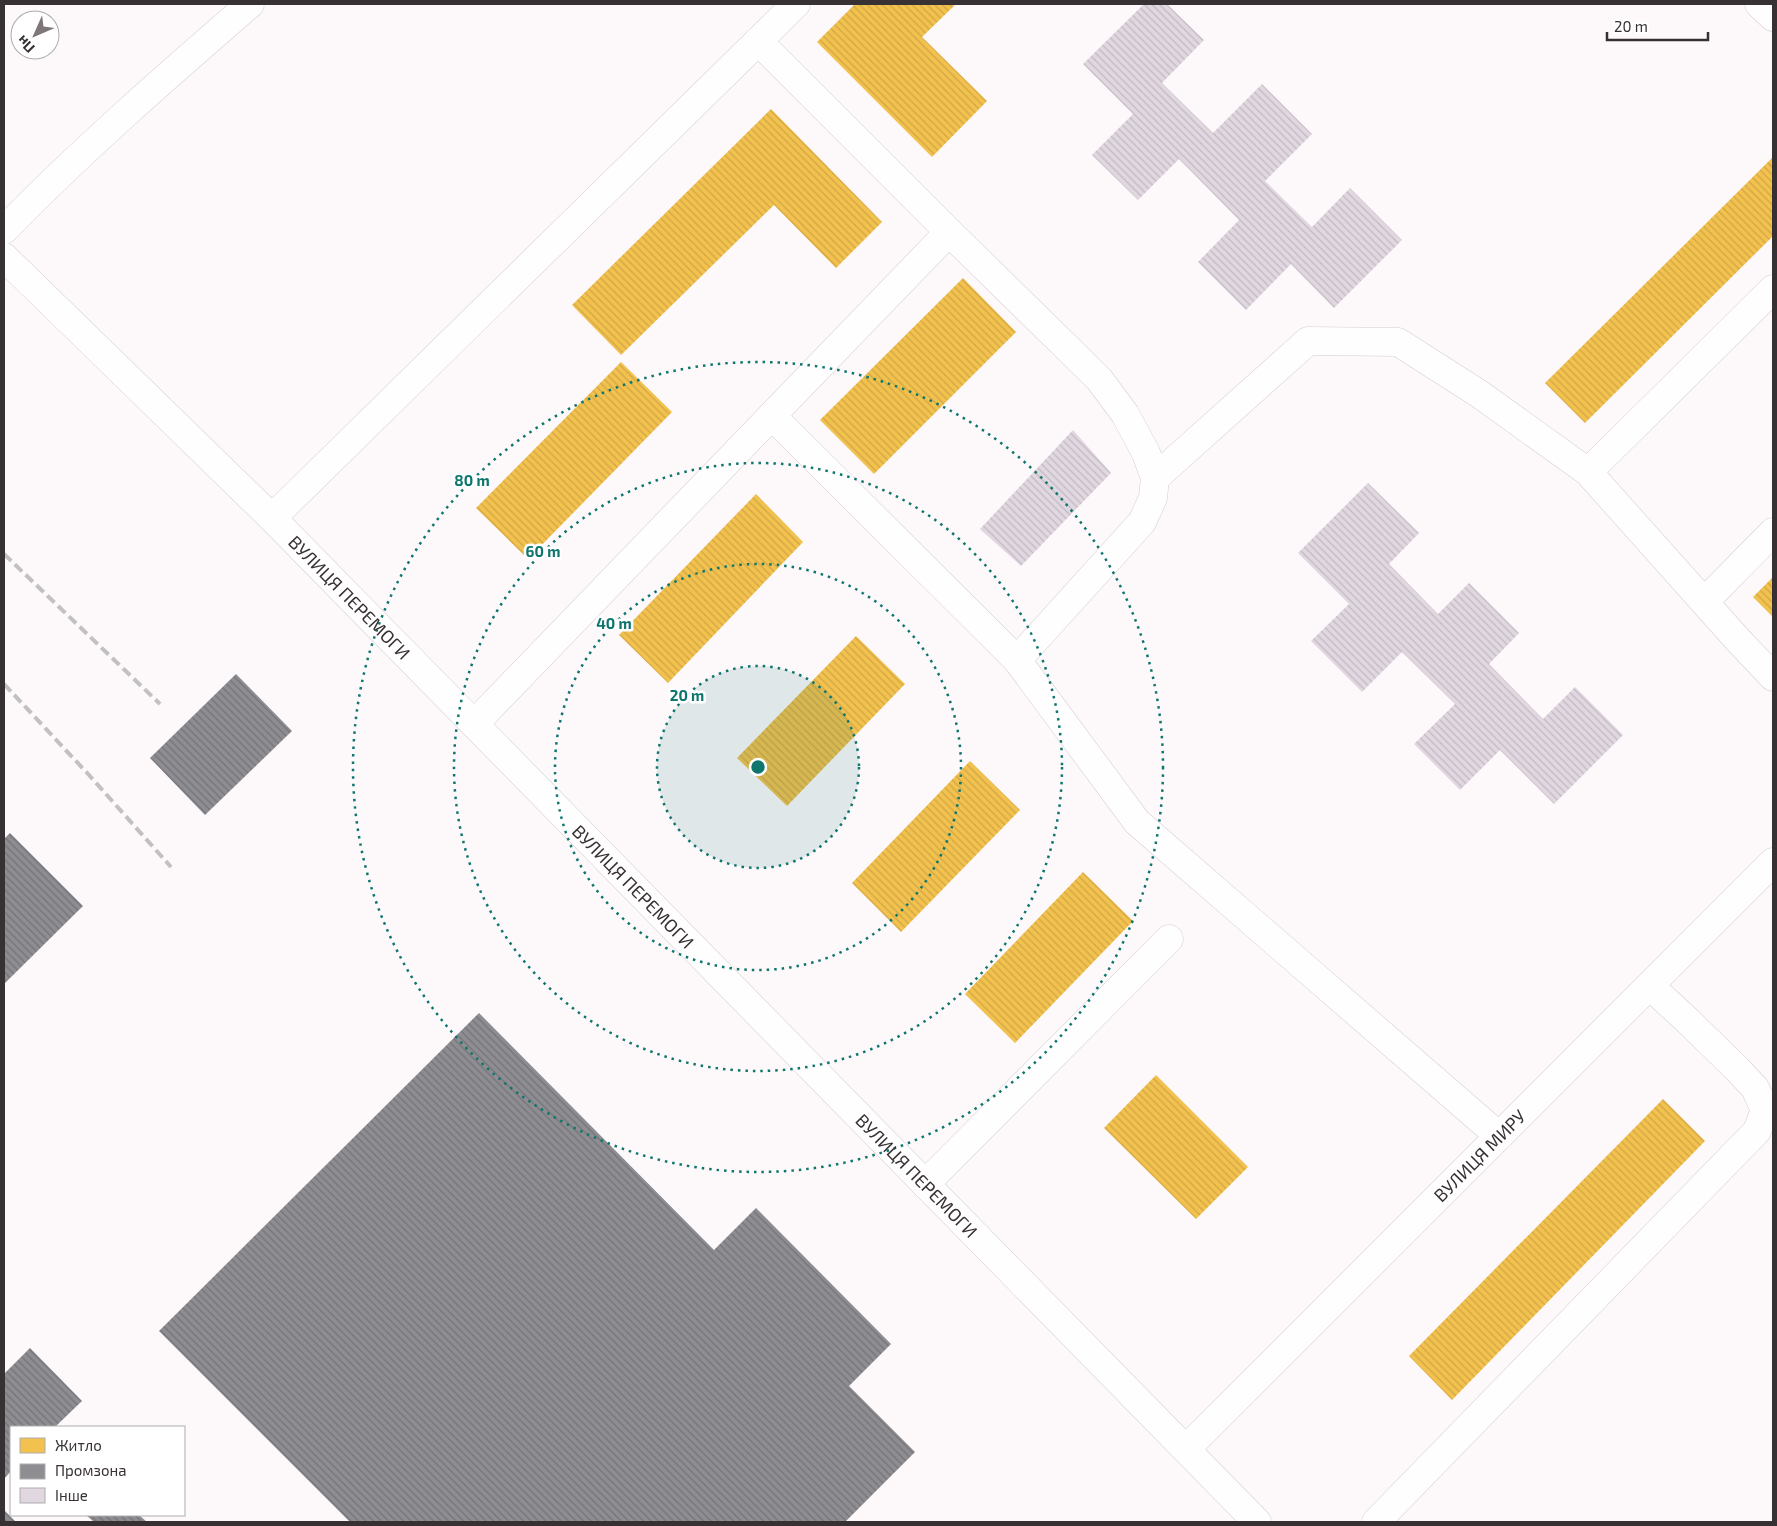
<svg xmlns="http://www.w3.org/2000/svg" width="1777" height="1526" font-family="'Exo 2',sans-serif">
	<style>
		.homes { fill: url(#homes-back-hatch) }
		.industry { fill: url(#industry-back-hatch) }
		.building { fill: url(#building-back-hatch) }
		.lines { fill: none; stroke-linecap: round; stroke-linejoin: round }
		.minor-casing { stroke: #d4ced0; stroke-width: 29 }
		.minor { stroke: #fffefe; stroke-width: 28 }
		.rail { stroke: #c2c1c1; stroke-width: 4; stroke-dasharray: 10 5; stroke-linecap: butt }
		.ring { fill: none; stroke: #0f766e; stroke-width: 2.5; stroke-dasharray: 2.5 5 }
		.labels { text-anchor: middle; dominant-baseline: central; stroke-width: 5; stroke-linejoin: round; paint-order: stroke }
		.street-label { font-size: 18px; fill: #383134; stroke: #fff }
		.centre { fill: #0f766e; stroke: #fff; stroke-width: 2.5 }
		.ring-label { font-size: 15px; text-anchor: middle; font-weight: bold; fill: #0f766e; stroke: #fff; stroke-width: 5; stroke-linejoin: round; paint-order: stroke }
	</style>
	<defs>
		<pattern id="homes-back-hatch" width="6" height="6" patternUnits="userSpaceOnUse" patternTransform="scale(1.25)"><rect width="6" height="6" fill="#f2c14e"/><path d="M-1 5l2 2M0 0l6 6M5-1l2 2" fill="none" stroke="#d0a645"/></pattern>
		<pattern id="industry-back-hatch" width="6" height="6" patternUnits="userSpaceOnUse" patternTransform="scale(1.25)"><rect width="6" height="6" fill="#8d8d92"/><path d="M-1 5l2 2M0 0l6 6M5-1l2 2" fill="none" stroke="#747478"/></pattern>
		<pattern id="building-back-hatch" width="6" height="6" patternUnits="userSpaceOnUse" patternTransform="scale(1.25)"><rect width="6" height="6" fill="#e0d7e0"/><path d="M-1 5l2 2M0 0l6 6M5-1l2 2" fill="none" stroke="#c1b9c1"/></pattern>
	</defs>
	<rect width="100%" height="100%" fill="#fdf8fa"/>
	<g class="homes">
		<polygon points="855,4 956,4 922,37 987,101 932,157 817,42"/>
		<polygon points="771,109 882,222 836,268 774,205 621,355 572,305"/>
		<polygon points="1773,157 1773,236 1585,423 1545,383"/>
		<polygon points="963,278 1016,332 874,474 820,420"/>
		<polygon points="621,362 672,412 528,559 476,508"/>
		<polygon points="756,494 803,542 668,683 619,635"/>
		<polygon points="1773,577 1773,617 1753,597"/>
		<polygon points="856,636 905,684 787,806 737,758"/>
		<polygon points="970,761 1020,810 901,932 852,883"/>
		<polygon points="1083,872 1133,921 1015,1043 965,994"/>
		<polygon points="1156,1075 1248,1167 1196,1219 1104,1128"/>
		<polygon points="1663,1099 1705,1141 1452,1400 1409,1356"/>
	</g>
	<g class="industry">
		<polygon points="236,674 292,731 205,815 150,758"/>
		<polygon points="10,833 83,906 4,984 4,839"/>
		<polygon points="479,1013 714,1250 756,1208 891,1344 849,1386 915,1452 845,1522 350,1522 159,1331"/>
		<polygon points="30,1348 82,1401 55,1427 11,1427 11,1471 4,1479 4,1374"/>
		<polygon points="5,1511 16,1522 4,1522"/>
		<polygon points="86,1515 139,1515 147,1522 94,1522"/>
	</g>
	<g class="building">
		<polygon points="1144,4 1167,4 1204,40 1162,83 1213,133 1262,84 1312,134 1265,181 1312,227 1350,188 1402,240 1334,308 1291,264 1246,310 1198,262 1239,220 1179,159 1138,200 1092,155 1133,114 1083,64"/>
		<polygon points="1073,430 1111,473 1021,566 980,529"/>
		<polygon points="1368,483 1419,533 1389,564 1438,614 1469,583 1519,633 1489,664 1543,719 1575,687 1623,735 1554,804 1500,750 1460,790 1414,744 1455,704 1402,652 1362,692 1311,641 1349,604 1298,553"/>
	</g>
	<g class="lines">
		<g class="minor-casing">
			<g id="minor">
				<polyline points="1759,4 1773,17"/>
				<polyline points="758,41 949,232 1099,379 1125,414 1146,453 1155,478 1153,498 1142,522 1017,660"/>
				<path d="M 4,230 C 82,150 166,77 250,4"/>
				<path id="s1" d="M 4,257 L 272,518 L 1257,1522"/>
				<polyline points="772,416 1017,660 1137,822 1499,1136"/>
				<polyline points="1588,472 1773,289"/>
				<polyline points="1155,478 1308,341 1398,342 1478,393 1588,472 1738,640 1773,677"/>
				<polyline points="272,518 796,4"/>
				<polyline points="1705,601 1773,532"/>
				<polyline points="474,724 949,232"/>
				<polyline points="925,1184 1169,939"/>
				<path id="s2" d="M 1186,1449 L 1773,862"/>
				<polyline points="1376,1522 1757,1131 1765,1110 1755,1088 1738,1070 1688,1021 1650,986"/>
			</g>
		</g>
		<use href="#minor" class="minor"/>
		<g class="rail">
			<polyline points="4,554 160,704"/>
			<polyline points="4,684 89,775 171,867"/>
		</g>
	</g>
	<circle cx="758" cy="767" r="101" fill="#0f766e" fill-opacity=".12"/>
	<g class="ring">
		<circle cx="758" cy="767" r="101"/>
		<circle cx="758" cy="767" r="203"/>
		<circle cx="758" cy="767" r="304"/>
		<circle cx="758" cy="767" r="405"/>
	</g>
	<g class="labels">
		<g class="street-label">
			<text stroke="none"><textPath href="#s1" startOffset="485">ВУЛИЦЯ ПЕРЕМОГИ</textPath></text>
			<text stroke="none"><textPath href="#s1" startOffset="890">ВУЛИЦЯ ПЕРЕМОГИ</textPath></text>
			<text stroke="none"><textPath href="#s2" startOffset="415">ВУЛИЦЯ МИРУ</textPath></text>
			<text stroke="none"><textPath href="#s1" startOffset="1295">ВУЛИЦЯ ПЕРЕМОГИ</textPath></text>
		</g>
	</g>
	<circle cx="758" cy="767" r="8" class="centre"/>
	<g class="ring-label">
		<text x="472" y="486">80 m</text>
		<text x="543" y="557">60 m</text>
		<text x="614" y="629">40 m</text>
		<text x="687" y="701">20 m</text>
	</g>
	<rect width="1777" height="1526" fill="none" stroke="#383134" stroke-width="10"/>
	<rect x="10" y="1426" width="175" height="90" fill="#ffffff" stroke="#afadae"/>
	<rect x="20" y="1438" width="25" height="15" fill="#f2c14e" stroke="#afadae"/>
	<text x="55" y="1451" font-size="15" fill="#383134">Житло</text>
	<rect x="20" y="1464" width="25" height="15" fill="#8d8d92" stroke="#afadae"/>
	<text x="55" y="1476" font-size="15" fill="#383134">Промзона</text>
	<rect x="20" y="1488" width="25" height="15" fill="#e0d7e0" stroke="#afadae"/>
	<text x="55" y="1501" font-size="15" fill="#383134">Інше</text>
	<g transform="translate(35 35) rotate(225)"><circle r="24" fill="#ffffff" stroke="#afadae"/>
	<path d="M0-4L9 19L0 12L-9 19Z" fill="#7d7779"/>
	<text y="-8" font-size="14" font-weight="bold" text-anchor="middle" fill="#383134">Пн</text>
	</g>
	<path d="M1607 32v8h101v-8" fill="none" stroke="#383134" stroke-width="2.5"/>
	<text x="1614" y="32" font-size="15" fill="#383134" stroke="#ffffff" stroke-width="4" paint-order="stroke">20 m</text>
</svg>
